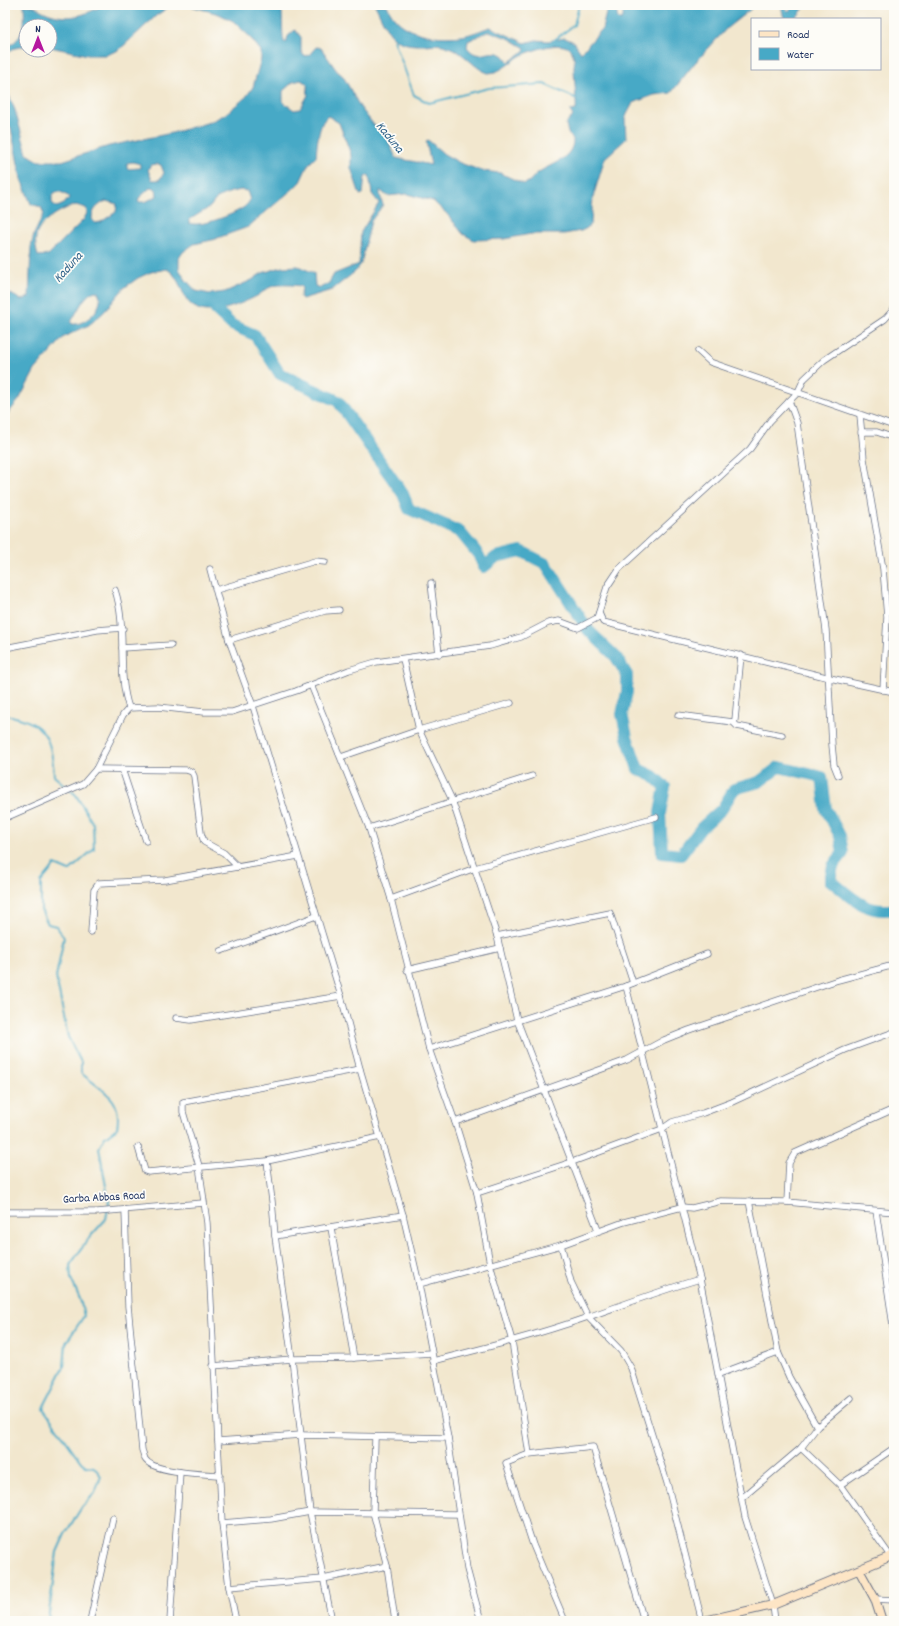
<svg xmlns="http://www.w3.org/2000/svg" width="899" height="1626" font-family="Dekko,sans-serif">
	<style>
		.water { fill: #47a9c6; stroke: #316c92; fill-rule: evenodd }
		.lines { fill: none; stroke-linecap: round; stroke-linejoin: round }
		.stream { stroke: #47a9c6; stroke-width: 2 }
		.river { stroke: #47a9c6; stroke-width: 12 }
		.street-casing { stroke: #666f85; stroke-width: 7 }
		.secondary-casing { stroke: #666f85; stroke-width: 10 }
		.street { stroke: #fff; stroke-width: 5.5 }
		.secondary { stroke: #fde5c5; stroke-width: 8 }
		.labels { text-anchor: middle; dominant-baseline: central; stroke-width: 3.5; stroke-linejoin: round; paint-order: stroke }
		.street-label { font-size: 12px; fill: #1b2f5e; stroke: #fdfcf7 }
		.water-label { font-size: 13px; font-style: italic; fill: #2d6088; stroke: #fdfcf7 }
	</style>
	<rect width="100%" height="100%" fill="#fdfcf7"/>
	<filter id="ink" filterUnits="userSpaceOnUse"><feTurbulence type="fractalNoise" baseFrequency=".025" numOctaves="2"/><feDisplacementMap in="SourceGraphic" scale="8" xChannelSelector="R" yChannelSelector="G"/><feConvolveMatrix kernelMatrix="1 2 1 2 8 2 1 2 1" color-interpolation-filters="sRGB"/></filter>
	<filter id="wash" filterUnits="userSpaceOnUse"><feTurbulence type="fractalNoise" baseFrequency=".012" numOctaves="4" result="noise"/><feDisplacementMap in="SourceGraphic" scale="16" xChannelSelector="R" yChannelSelector="G"/><feGaussianBlur stdDeviation="0.9" result="paint"/><feColorMatrix in="noise" values="0 0 0 0 0 0 0 0 0 0 0 0 0 0 0 0 0 1.4 0 .05"/><feComposite in="paint" operator="in"/></filter>
	<g filter="url(#wash)">
		<rect width="100%" height="100%" fill="#f2e7ce"/>
		<g class="water">
			<path d="M 24,5 C 36,5 37,9 47,13 C 68,21 84,16 103,5 L 280,5 C 284,11 281,31 284,42 L 286,43 L 288,36 L 295,30 L 301,37 L 301,51 L 304,56 L 309,55 L 316,47 L 321,48 L 337,71 L 343,76 L 360,107 L 373,124 L 386,136 L 396,158 L 431,165 L 426,141 L 428,140 L 444,154 L 460,163 L 482,171 L 500,173 L 524,184 C 531,182 533,176 539,172 C 551,164 574,158 573,139 L 568,133 L 566,124 L 573,116 L 570,111 L 576,110 C 577,107 574,75 574,68 C 574,65 575,62 574,59 C 572,34 535,50 522,55 C 510,61 502,73 488,73 C 473,68 465,52 446,46 C 438,43 430,45 422,45 C 389,46 388,30 375,5 L 387,5 C 398,34 432,39 461,36 C 470,35 481,30 490,27 L 525,43 L 536,40 L 548,41 L 565,38 L 574,42 L 581,53 L 602,29 L 608,5 L 615,5 L 618,19 L 621,21 L 623,17 L 623,5 L 756,5 L 727,28 L 694,64 L 671,93 L 654,95 L 633,103 L 625,118 L 626,139 L 605,158 L 593,197 L 591,223 L 587,228 L 581,231 L 564,234 L 531,234 L 504,239 L 474,240 L 463,234 L 447,214 L 433,201 L 407,194 L 387,196 L 380,190 L 380,195 L 383,205 L 371,221 L 361,264 L 356,271 L 332,290 L 302,299 L 300,297 L 302,289 L 301,286 C 293,285 281,284 273,286 C 267,288 262,293 257,296 C 243,303 215,316 198,309 C 180,302 183,278 167,269 L 151,272 L 138,278 L 124,288 L 104,312 L 89,325 L 64,337 L 35,370 L 19,400 L 5,417 L 5,296 L 11,294 L 21,300 L 29,297 L 31,247 L 34,234 L 44,214 L 41,207 L 31,204 L 21,179 L 11,128 L 5,119 L 5,86 L 15,110 L 27,154 L 39,161 L 62,161 L 109,146 L 172,133 L 210,122 L 224,115 L 246,97 L 253,87 L 261,59 L 261,51 L 249,36 L 233,21 L 219,14 L 187,5 L 172,5 L 157,15 L 119,50 L 106,55 L 88,55 L 50,47 L 50,26 L 26,26 L 26,46 L 15,48 L 5,53 L 5,48 C 25,38 25,26 24,5 ZM 489,31 L 510,39 L 525,48 L 524,51 L 509,62 C 506,60 506,57 503,55 C 488,47 479,63 467,47 L 468,41 ZM 301,80 L 307,84 L 308,95 L 300,109 L 294,110 L 283,102 L 283,91 L 293,82 ZM 328,116 L 339,123 L 346,141 L 351,155 L 351,168 L 360,195 L 363,194 L 365,177 L 369,175 L 372,194 L 379,203 L 361,232 L 359,264 L 334,274 L 329,283 L 320,288 L 315,286 L 314,273 L 298,266 L 282,267 L 262,273 L 252,280 L 225,292 L 210,294 L 196,291 L 186,280 L 179,269 L 179,258 L 183,252 L 194,244 L 212,240 L 248,227 L 294,188 L 300,182 L 308,165 L 316,157 C 317,146 318,123 328,116 ZM 133,162 L 140,164 L 140,168 L 127,169 L 127,163 ZM 157,164 L 161,165 L 164,173 L 159,180 L 152,180 L 148,170 L 151,165 ZM 150,188 L 156,189 L 157,196 L 145,202 L 138,202 L 139,198 ZM 241,190 L 247,191 L 250,200 C 248,204 245,207 241,209 C 232,215 199,228 189,223 L 189,220 L 210,207 L 217,198 L 231,192 ZM 55,192 L 61,192 L 68,196 L 69,198 L 64,204 L 57,207 L 52,203 L 52,195 ZM 106,201 L 117,204 L 116,212 L 101,222 L 95,223 L 92,219 C 92,210 98,205 106,201 ZM 76,205 L 86,208 L 87,213 L 84,219 L 48,255 L 38,256 C 36,250 35,243 36,237 C 38,222 63,208 76,205 ZM 95,291 L 98,292 C 107,306 85,326 72,324 L 71,322 C 77,313 84,294 95,291 Z"/>
			<polygon points="781,5 786,5 786,10 789,11 793,5 805,5 805,7 795,19 784,19"/>
		</g>
		<g class="lines">
			<g class="stream">
				<polyline points="394,40 414,95 429,103 489,88 544,84 575,98"/>
				<polyline points="553,41 574,25 579,5"/>
				<path d="M 5,715 C 45,721 52,738 54,776 L 76,795 L 93,824 L 94,849 L 69,871 L 55,865 L 41,882 L 41,910 L 48,924 L 56,926 L 64,937 L 56,977 L 68,1037 L 81,1062 L 81,1073 C 102,1091 123,1097 117,1128 L 105,1137 L 99,1148 L 109,1203 L 106,1219 L 89,1238 L 70,1265 L 71,1279 L 80,1299 L 84,1316 L 66,1343 L 64,1367 L 43,1408 L 81,1462 L 86,1466 L 94,1467 L 101,1476 L 95,1493 L 82,1507 L 65,1534 L 57,1552 L 48,1621"/>
			</g>
			<path class="river" d="M 216,310 L 232,325 L 255,335 L 280,374 L 338,401 L 403,494 L 409,509 L 460,532 L 478,554 L 484,567 L 496,557 L 521,551 L 546,564 L 588,630 L 616,657 L 627,675 L 627,692 L 622,714 L 627,737 L 638,769 L 653,776 L 665,787 L 660,813 L 662,853 L 681,855 L 701,828 L 722,809 L 734,789 L 759,782 L 779,767 L 822,777 L 826,809 L 840,836 L 843,853 L 833,866 L 830,880 C 850,896 867,915 894,909"/>
		</g>
	</g>
	<g filter="url(#ink)">
		<g class="lines">
			<g class="street-casing">
				<g id="street">
					<polyline points="698,351 710,362 894,426"/>
					<polyline points="789,401 797,423 826,630 832,745 834,765 838,775"/>
					<polyline points="860,415 864,459 883,569 887,617 883,690"/>
					<polyline points="861,432 877,432 894,438"/>
					<polyline points="210,569 229,640 253,706 341,996 360,1069 403,1215 419,1284 448,1438 467,1569 481,1621"/>
					<polyline points="431,583 439,654"/>
					<path d="M 115,590 C 128,629 116,670 129,708"/>
					<polyline points="216,590 315,561 325,562"/>
					<polyline points="599,613 603,622 830,678 894,692"/>
					<polyline points="229,640 325,611 339,610"/>
					<polyline points="5,648 97,630 123,628"/>
					<polyline points="122,648 171,645"/>
					<polyline points="403,659 419,730 452,800 497,936 517,1020 598,1230"/>
					<polyline points="311,685 369,828 391,899 429,1049 455,1122 477,1193 490,1264 512,1341 529,1454"/>
					<polyline points="678,715 733,722 737,726 782,735"/>
					<polyline points="733,722 735,720 741,655"/>
					<polyline points="341,757 419,730 511,703"/>
					<polyline points="96,769 186,770 192,772 194,776 201,833 204,842 224,853 238,867"/>
					<polyline points="122,769 146,841"/>
					<polyline points="5,818 83,784 96,769 123,715 129,708 158,707 204,712 232,712 296,691 349,670 376,662 490,646 521,637 548,623 559,621 578,628 597,618 607,587 619,569 750,449 770,421 798,392 804,379 824,360 885,319 894,309"/>
					<polyline points="369,828 532,776"/>
					<polyline points="391,899 475,868 656,817"/>
					<polyline points="91,932 94,890 99,883 165,880 298,856"/>
					<polyline points="497,936 610,913 633,983"/>
					<polyline points="221,951 316,916"/>
					<polyline points="407,970 500,948"/>
					<polyline points="626,986 700,1279 745,1517 773,1605 775,1621"/>
					<polyline points="176,1018 191,1020 341,996"/>
					<polyline points="429,1049 626,986 707,954"/>
					<polyline points="455,1122 627,1060 664,1040 689,1030 838,980 894,965"/>
					<polyline points="138,1147 145,1171 148,1172 267,1161 380,1137"/>
					<polyline points="267,1161 272,1201 275,1236 292,1359 310,1512 332,1621"/>
					<polyline points="477,1193 572,1162 662,1129 672,1122 703,1113 732,1102 845,1050 894,1032"/>
					<polyline points="749,1201 778,1352 789,1377 817,1427"/>
					<polyline points="787,1202 789,1163 795,1153 894,1109"/>
					<path d="M 125,1210 L 128,1306 L 142,1450 C 143,1452 144,1457 145,1459 C 153,1473 204,1474 220,1475"/>
					<polyline points="876,1211 894,1332"/>
					<polyline points="5,1212 97,1212 203,1203"/>
					<polyline points="331,1228 354,1358"/>
					<polyline points="275,1236 403,1215"/>
					<polyline points="561,1245 571,1282 588,1317 621,1351 631,1368 667,1483 702,1621"/>
					<polyline points="419,1284 561,1245 624,1222 682,1207 692,1208 721,1201 787,1202 894,1212"/>
					<path d="M 433,1361 C 485,1348 537,1335 588,1317 C 625,1304 662,1290 700,1279"/>
					<polyline points="213,1366 292,1359 354,1358 431,1353"/>
					<polyline points="719,1374 778,1352"/>
					<polyline points="375,1438 373,1512 387,1566 395,1621"/>
					<polyline points="218,1441 301,1435 448,1438"/>
					<polyline points="801,1448 840,1485 891,1557"/>
					<polyline points="840,1485 894,1448"/>
					<polyline points="742,1498 801,1448 817,1427 851,1398"/>
					<polyline points="222,1523 271,1519 310,1512 457,1514"/>
					<polyline points="229,1587 323,1579 387,1566"/>
					<polyline points="875,1599 894,1600"/>
					<polyline points="90,1621 113,1518"/>
					<polyline points="170,1621 180,1472"/>
					<polyline points="236,1621 229,1587 222,1523 207,1223 199,1166 183,1112 183,1102 360,1069"/>
					<polyline points="565,1621 533,1545 506,1463 529,1454 593,1447 644,1621"/>
				</g>
			</g>
			<g class="secondary-casing">
				<g id="secondary">
					<polyline points="859,1570 875,1599 882,1621"/>
					<polyline points="704,1621 773,1605 894,1555"/>
				</g>
			</g>
			<use href="#street" class="street"/>
			<use href="#secondary" class="secondary"/>
		</g>
	</g>
	<g class="labels">
		<g class="street-label">
			<text transform="translate(104 1198) rotate(-3)">Garba Abbas Road</text>
		</g>
		<g class="water-label">
			<text transform="translate(389 138) rotate(51)">Kaduna</text>
			<text transform="translate(69 268) rotate(-48)">Kaduna</text>
		</g>
	</g>
	<rect width="899" height="1626" fill="none" stroke="#fdfcf7" stroke-width="20"/>
	<rect x="751" y="18" width="130" height="52" fill="#fdfcf7" stroke="#a3aaba"/>
	<rect x="759" y="31" width="20" height="6" fill="#fde5c5" stroke="#a3aaba"/>
	<text x="787" y="38" font-size="12" fill="#1b2f5e">Road</text>
	<rect x="759" y="48" width="20" height="12" fill="#47a9c6" stroke="#a3aaba"/>
	<text x="787" y="58" font-size="12" fill="#1b2f5e">Water</text>
	<g transform="translate(38 38)"><circle r="19" fill="#fdfcf7" stroke="#a3aaba"/>
	<path d="M0-3L7 15L0 10L-7 15Z" fill="#b5179e"/>
	<text y="-6" font-size="11" font-weight="bold" text-anchor="middle" fill="#1b2f5e">N</text>
	</g>
</svg>
